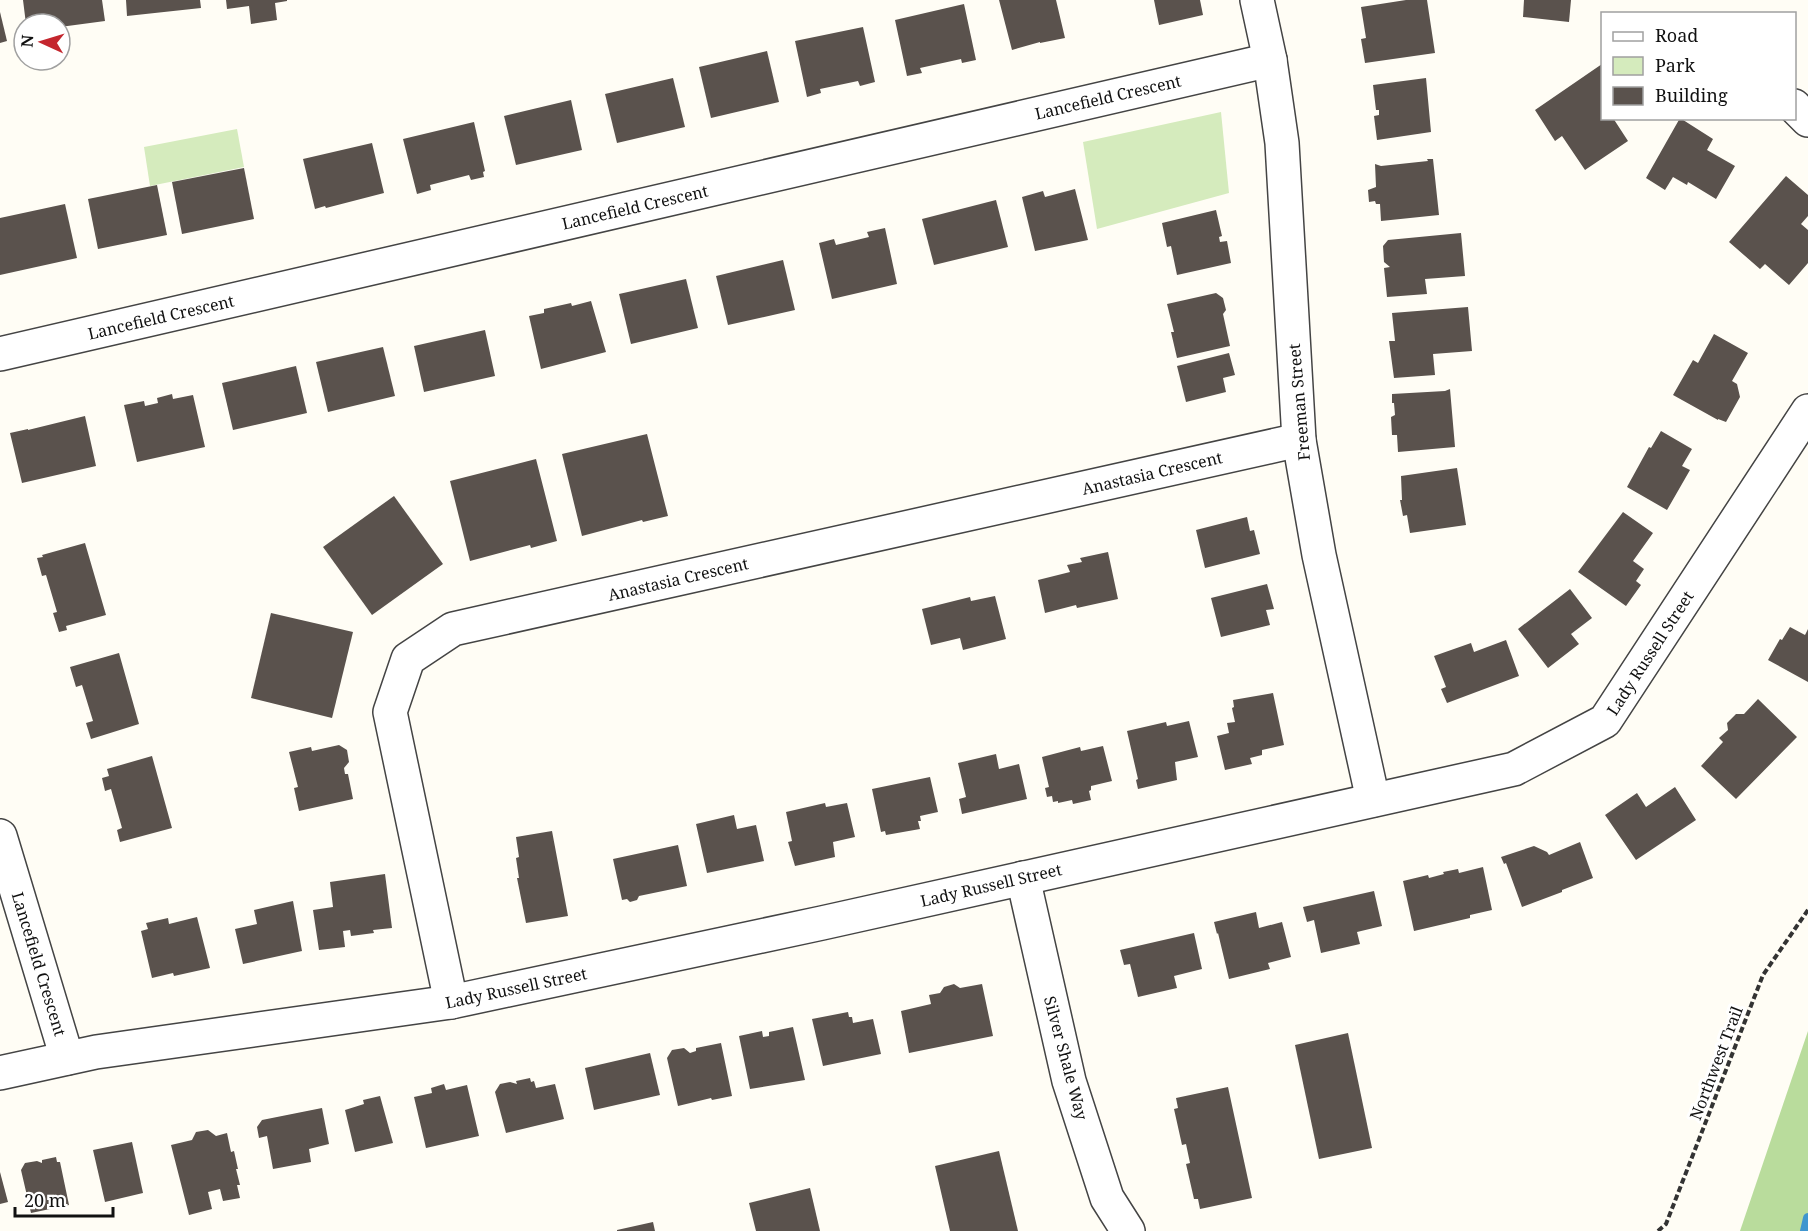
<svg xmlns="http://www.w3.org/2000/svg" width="1808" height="1231" font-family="'Noto Serif',serif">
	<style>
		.green { fill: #d5ebbd }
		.forest { fill: #b9dc9c }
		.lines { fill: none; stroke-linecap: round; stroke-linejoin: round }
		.stream { stroke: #3f96cf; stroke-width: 10 }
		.building { fill: #5a524d }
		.minor-casing { stroke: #444; stroke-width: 36 }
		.path { stroke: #333; stroke-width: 4; stroke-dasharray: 6 3; stroke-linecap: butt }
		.minor { stroke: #fff; stroke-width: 33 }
		.labels { text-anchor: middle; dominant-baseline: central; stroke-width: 6; stroke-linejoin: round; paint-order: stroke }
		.street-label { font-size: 16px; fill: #111; stroke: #fff }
	</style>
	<rect width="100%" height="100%" fill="#fffdf5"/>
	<g class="green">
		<polygon points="1221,112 1229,193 1097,229 1083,142"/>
		<polygon points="237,129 244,167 150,186 144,147"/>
	</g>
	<polygon class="forest" points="1808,1031 1808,1231 1740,1231"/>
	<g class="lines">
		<polyline class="stream" points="1805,1231 1808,1218"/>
	</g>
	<g class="building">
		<polygon points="23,0 102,0 105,21 60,27 60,24 26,24"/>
		<polygon points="126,0 200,0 201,8 127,16"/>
		<polygon points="226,0 287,0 287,1 275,3 277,20 251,24 249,6 227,9"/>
		<polygon points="999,0 1056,0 1065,38 1040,43 1040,42 1012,50"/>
		<polygon points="1154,0 1200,0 1203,15 1159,25"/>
		<polygon points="1406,0 1427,0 1435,53 1365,63 1361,39 1366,38 1361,7"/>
		<polygon points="1524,0 1571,0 1569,22 1523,17"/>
		<polygon points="964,4 976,60 962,63 961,59 920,68 922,73 907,76 895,20"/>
		<polygon points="0,12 7,41 0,43"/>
		<polygon points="863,27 875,82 860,86 858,81 820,89 821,93 807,97 795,41"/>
		<polygon points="767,51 779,102 711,118 699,67"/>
		<polygon points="1602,64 1602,118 1613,118 1628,141 1585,170 1562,136 1555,141 1535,110"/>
		<polygon points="673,78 685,127 617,143 605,94"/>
		<polygon points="1426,78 1431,132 1377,140 1374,116 1379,115 1379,110 1376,110 1373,85"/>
		<polygon points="571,100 582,150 516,165 504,116"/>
		<polygon points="1680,118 1713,139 1707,150 1735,166 1716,199 1688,182 1687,185 1673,177 1665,190 1646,178"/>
		<polygon points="474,122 485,171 483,172 484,177 471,180 469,175 430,185 431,190 417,194 403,139"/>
		<polygon points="372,143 384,193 326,208 325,206 315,209 303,159"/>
		<polygon points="1427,159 1433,159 1439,215 1381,221 1380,204 1376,204 1375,201 1369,202 1368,190 1376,187 1375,164 1381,166 1428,161"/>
		<polygon points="244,168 254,219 182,234 172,182"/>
		<polygon points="1786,176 1808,195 1808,216 1801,224 1808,230 1808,263 1789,285 1765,264 1760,269 1729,242"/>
		<polygon points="157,185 167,235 98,249 88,199"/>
		<polygon points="1075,189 1088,240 1035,251 1022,197 1043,191 1045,197"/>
		<polygon points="996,200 1008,247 934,265 922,219"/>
		<polygon points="65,204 77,258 0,275 0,218"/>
		<polygon points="1216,210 1222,236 1219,237 1220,242 1227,241 1231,263 1177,275 1171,246 1167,247 1162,223"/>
		<polygon points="885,228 897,284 832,299 819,243 834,239 836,245 869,237 867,232"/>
		<polygon points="1461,233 1465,276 1425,279 1427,294 1387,297 1384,268 1390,267 1384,262 1383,246 1388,240"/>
		<polygon points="783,260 795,310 728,325 716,276"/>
		<polygon points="686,279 698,328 631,344 619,294"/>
		<polygon points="1216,293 1223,298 1226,310 1223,314 1230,346 1177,358 1171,332 1174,332 1167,304"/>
		<polygon points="591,301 606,352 541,369 529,316 544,313 544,309 571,303 572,306"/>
		<polygon points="1468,307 1472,351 1433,354 1435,375 1394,378 1389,341 1395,341 1392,313"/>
		<polygon points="485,330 495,376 424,392 414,346"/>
		<polygon points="1714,334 1748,353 1732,381 1737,384 1740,397 1726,422 1718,419 1718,420 1673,395 1693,360 1698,363"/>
		<polygon points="383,347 395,396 328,412 316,362"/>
		<polygon points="1229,353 1235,375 1223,378 1226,392 1186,402 1177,366"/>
		<polygon points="296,366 307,413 233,430 222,383"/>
		<polygon points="1450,389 1455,447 1398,452 1397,435 1392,435 1391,417 1395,415 1394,403 1392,403 1392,394 1445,391"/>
		<polygon points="172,394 173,399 193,395 205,447 137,462 124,405 144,401 145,406 158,403 157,398"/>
		<polygon points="85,416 96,466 22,483 10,433 28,429 28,430"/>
		<polygon points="1661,431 1692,449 1682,466 1690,470 1667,510 1627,487 1649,447 1651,448"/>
		<polygon points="647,434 668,516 643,522 642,520 582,536 562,454"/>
		<polygon points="536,459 557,541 531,548 530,545 470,561 450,481"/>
		<polygon points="1457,468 1466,525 1410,533 1407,515 1403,516 1400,500 1402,500 1401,476"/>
		<polygon points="394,496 443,564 372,615 323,547"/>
		<polygon points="1623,512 1653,533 1633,561 1644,569 1636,581 1641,585 1626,606 1578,572"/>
		<polygon points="1247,517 1250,531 1254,530 1260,554 1205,568 1196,530"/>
		<polygon points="85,543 106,615 66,626 67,630 59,632 53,613 57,612 46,575 42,576 37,558 43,557 42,555"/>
		<polygon points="1108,552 1118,599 1077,608 1076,605 1045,613 1038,580 1070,572 1067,565 1082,562 1080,558"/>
		<polygon points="1267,584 1274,609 1266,610 1270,625 1221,637 1211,598"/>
		<polygon points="1570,589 1592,618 1571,634 1579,644 1548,668 1518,629"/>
		<polygon points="995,596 1006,639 963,650 960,638 931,645 922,609 970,597 971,601"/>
		<polygon points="271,613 353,632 332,718 251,698"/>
		<polygon points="1790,627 1805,635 1808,629 1808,682 1768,660 1780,639 1782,640"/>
		<polygon points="1506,640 1519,676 1447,703 1441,689 1446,687 1434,656 1471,643 1474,652"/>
		<polygon points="119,653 139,724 91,739 86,723 93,721 82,685 76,687 70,667"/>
		<polygon points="1273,693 1284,745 1262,750 1262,755 1250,758 1252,764 1225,770 1217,736 1229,733 1227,723 1235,722 1232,708 1234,707 1233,700"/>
		<polygon points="1758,699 1797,737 1736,799 1701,766 1723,742 1719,738 1728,730 1727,723 1736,714 1744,714"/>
		<polygon points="1189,721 1198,757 1175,762 1177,780 1138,789 1136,780 1138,779 1127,731 1166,722 1167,726"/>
		<polygon points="339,745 347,750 349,762 344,768 345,774 348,774 353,799 299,811 294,788 298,787 289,752 311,747 312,751"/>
		<polygon points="1103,746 1112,781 1091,786 1091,790 1089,791 1091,800 1073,804 1072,800 1058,803 1058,801 1053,802 1052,796 1047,797 1045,788 1049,787 1042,757 1080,747 1081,751"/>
		<polygon points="996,754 999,769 1019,764 1027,799 962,814 959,799 966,797 958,763"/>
		<polygon points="152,756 172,828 120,842 117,830 122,828 111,789 105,791 102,778 109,776 107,769"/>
		<polygon points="930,777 938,812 920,816 921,821 918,821 920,829 886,835 885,831 881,832 872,789"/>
		<polygon points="1675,787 1696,820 1636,860 1605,815 1637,793 1646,807"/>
		<polygon points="825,803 826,807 847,803 855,837 833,842 835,857 795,866 788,842 792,841 786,812"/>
		<polygon points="734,815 737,829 756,825 764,861 707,873 696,824"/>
		<polygon points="552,831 568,916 526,923 517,878 519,878 516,858 519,857 516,837"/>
		<polygon points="1580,842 1593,878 1562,890 1562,892 1522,907 1506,863 1504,864 1501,857 1534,846 1547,852 1549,855"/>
		<polygon points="678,845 687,886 639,896 637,900 630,902 627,899 622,900 613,859"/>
		<polygon points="1483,867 1492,910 1470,915 1470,918 1414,931 1403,881 1428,875 1429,878 1444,874 1443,872 1458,869 1459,873"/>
		<polygon points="385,874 392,928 373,930 374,933 351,936 350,930 343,931 345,947 319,950 313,910 333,907 330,882"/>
		<polygon points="1374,891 1382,926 1357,932 1360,944 1321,953 1314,920 1307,922 1303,907"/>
		<polygon points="293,901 302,951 243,964 235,929 257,924 254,910"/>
		<polygon points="1256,912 1259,928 1282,922 1291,957 1268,963 1270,969 1229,979 1218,933 1217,934 1214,922"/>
		<polygon points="197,917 210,968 174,976 173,973 152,978 141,931 148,929 146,923 168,918 169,924"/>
		<polygon points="1194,933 1202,969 1174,976 1177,988 1138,997 1130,964 1124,965 1120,950"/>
		<polygon points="954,984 960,988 982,984 993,1036 909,1053 901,1011 931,1004 929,995 940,993 944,987"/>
		<polygon points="848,1012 849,1017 852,1017 853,1023 873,1019 881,1054 823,1066 812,1019"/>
		<polygon points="793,1027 805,1080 750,1089 739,1036 762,1031 763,1037 769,1036 769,1032"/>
		<polygon points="1348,1033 1372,1148 1319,1159 1295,1045"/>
		<polygon points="721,1043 732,1096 712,1100 711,1098 678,1106 667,1058 672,1050 684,1048 690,1053 696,1051 696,1048"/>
		<polygon points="650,1053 660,1095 594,1110 585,1068"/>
		<polygon points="530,1078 531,1082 534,1081 536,1088 555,1084 564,1119 506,1133 495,1092 500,1084 510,1082 517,1084 516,1081"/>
		<polygon points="444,1084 446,1090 467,1085 479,1136 426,1148 414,1097 432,1093 431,1088"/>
		<polygon points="1228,1087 1252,1198 1200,1209 1198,1199 1194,1199 1186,1164 1190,1163 1186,1144 1182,1145 1174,1109 1178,1108 1176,1098"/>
		<polygon points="380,1096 393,1143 355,1152 345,1110 364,1104 363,1100"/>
		<polygon points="322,1108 329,1144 309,1149 311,1162 273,1169 267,1136 259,1138 257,1127 262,1120"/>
		<polygon points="208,1130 216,1136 227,1133 231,1152 234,1151 238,1169 236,1169 240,1185 237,1185 240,1198 223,1201 220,1189 208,1192 212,1209 189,1215 171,1145 192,1140 196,1132"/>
		<polygon points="132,1142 143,1193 105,1202 93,1150"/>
		<polygon points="999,1151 1018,1231 950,1231 935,1166"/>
		<polygon points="56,1157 57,1162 60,1162 69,1205 31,1213 21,1170 25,1163 37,1161 42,1163 42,1160"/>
		<polygon points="0,1172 8,1202 0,1204"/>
		<polygon points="810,1188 820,1231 756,1231 749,1203"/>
		<polygon points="653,1222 655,1231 617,1231 617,1230"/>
	</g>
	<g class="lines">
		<g class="minor-casing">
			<g id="minor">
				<polyline points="1257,0 1270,60 1282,143 1299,440 1319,555 1373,800"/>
				<polyline points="1794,106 1808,120"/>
				<polyline points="0,354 1270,60"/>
				<polyline points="0,836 67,1058"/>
				<polyline points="1023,878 1069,1081 1107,1198 1128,1231"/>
				<polyline points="451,1002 390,712 408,659 453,629 1299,440"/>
				<polyline points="0,1073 96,1052 451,1002 822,923 1514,769 1605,721 1808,411"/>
			</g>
		</g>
		<polyline class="path" points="1658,1231 1666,1224 1763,975 1808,910"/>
		<use href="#minor" class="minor"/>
	</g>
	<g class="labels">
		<g class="street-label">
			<text transform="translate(1108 97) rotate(-13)">Lancefield Crescent</text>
			<text transform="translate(635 207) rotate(-13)">Lancefield Crescent</text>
			<text transform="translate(161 317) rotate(-13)">Lancefield Crescent</text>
			<text transform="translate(1299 402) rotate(-95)">Freeman Street</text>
			<text transform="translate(1152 473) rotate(-13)">Anastasia Crescent</text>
			<text transform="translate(678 579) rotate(-13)">Anastasia Crescent</text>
			<text transform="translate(1650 653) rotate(-57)">Lady Russell Street</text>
			<text transform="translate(991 885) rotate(-13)">Lady Russell Street</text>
			<text transform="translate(39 964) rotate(73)">Lancefield Crescent</text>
			<text transform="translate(516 988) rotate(-12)">Lady Russell Street</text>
			<text transform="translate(1066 1058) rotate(75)">Silver Shale Way</text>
			<text transform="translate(1716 1063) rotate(-69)">Northwest Trail</text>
		</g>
	</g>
	<rect x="1601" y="12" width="195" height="108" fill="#ffffff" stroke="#a0a0a0" stroke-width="1.5"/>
	<rect x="1613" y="32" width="30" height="9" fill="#ffffff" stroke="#a0a0a0" stroke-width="1.5"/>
	<text x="1655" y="42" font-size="18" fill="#111111">Road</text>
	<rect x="1613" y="57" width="30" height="18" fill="#d5ebbd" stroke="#a0a0a0" stroke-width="1.5"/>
	<text x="1655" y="72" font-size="18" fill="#111111">Park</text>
	<rect x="1613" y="87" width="30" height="18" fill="#5a524d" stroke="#a0a0a0" stroke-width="1.5"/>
	<text x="1655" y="102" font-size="18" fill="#111111">Building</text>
	<g transform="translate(42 42) rotate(274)"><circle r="28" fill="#ffffff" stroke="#a0a0a0" stroke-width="1.5"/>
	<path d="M0-4.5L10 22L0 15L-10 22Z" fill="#c4262e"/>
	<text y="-9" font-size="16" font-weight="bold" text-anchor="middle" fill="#111111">N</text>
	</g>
	<path d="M15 1207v9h98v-9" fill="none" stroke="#111111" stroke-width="3"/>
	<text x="24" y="1207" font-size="18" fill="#111111" stroke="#ffffff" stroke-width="4.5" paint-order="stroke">20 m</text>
</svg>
